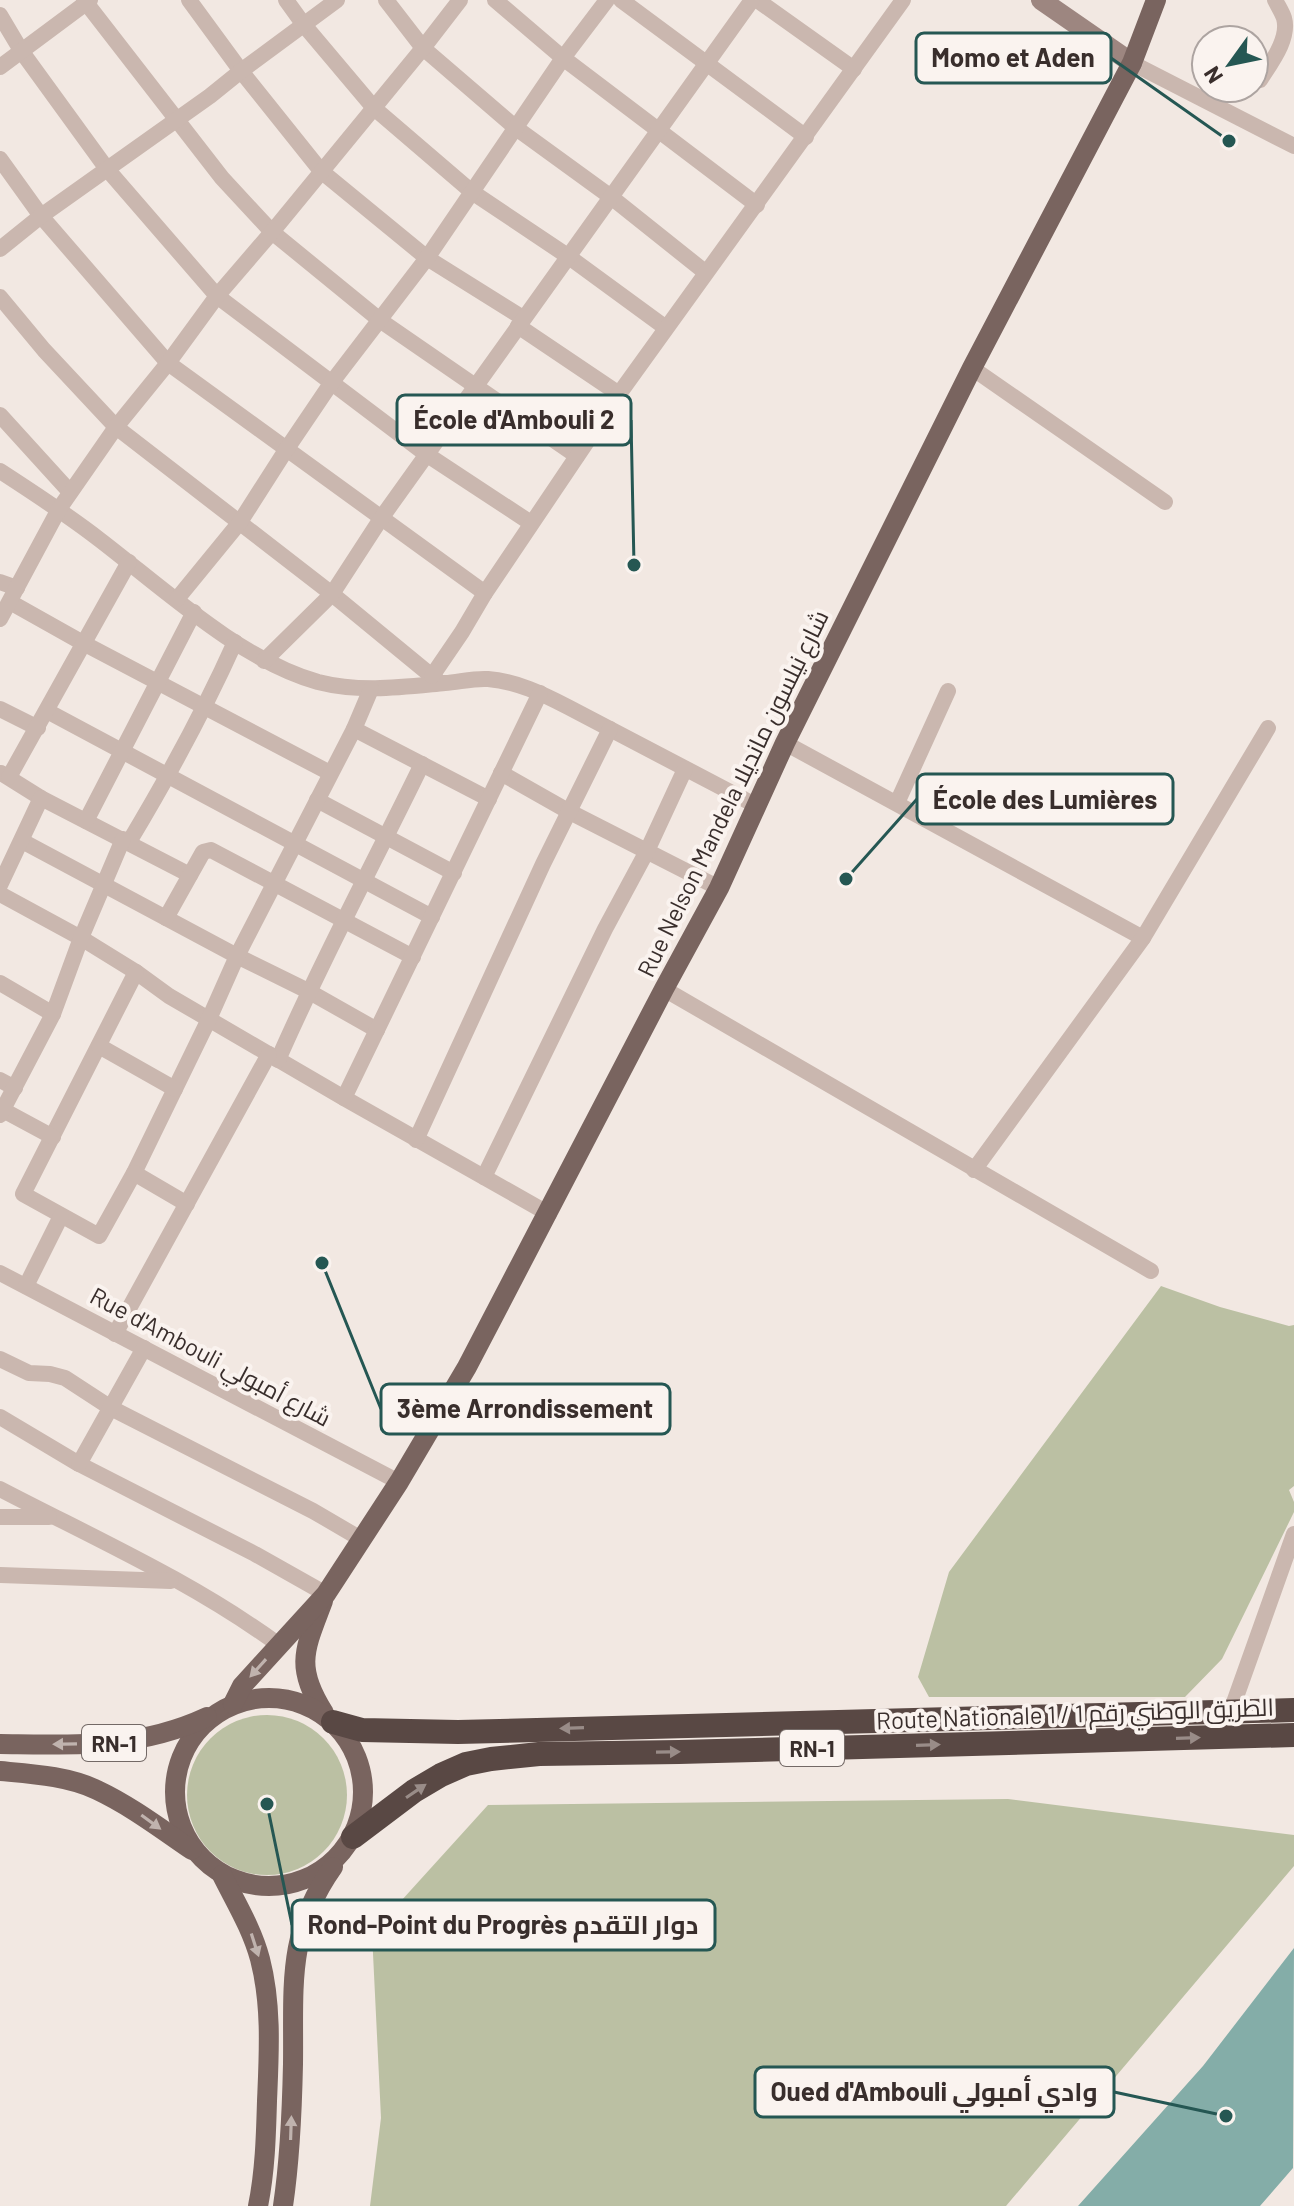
<svg xmlns="http://www.w3.org/2000/svg" width="1294" height="2206" font-family="Barlow,Cairo,sans-serif">
	<style>
		.green { fill: #bbc0a3 }
		.water { fill: #84ada8 }
		.lines { fill: none; stroke-linecap: round; stroke-linejoin: round }
		.street { stroke: #cab7af; stroke-width: 16 }
		.secondary { stroke: #9d8680; stroke-width: 20 }
		.primary { stroke: #79645f; stroke-width: 20 }
		.highway { stroke: #594844; stroke-width: 24 }
		.oneway { fill: #c0b3ae }
		.oneway2 { fill: #998c88 }
		.labels { text-anchor: middle; dominant-baseline: central; stroke-width: 8; stroke-linejoin: round; paint-order: stroke }
		.shield { fill: #faf3ef; stroke: #736966; stroke-width: 2 }
		.shield-label { font-size: 22px; font-weight: bold; fill: #392e2c }
		.street-label { font-size: 24px; fill: #392e2c; stroke: #faf3ef }
		.leader { fill: none; stroke: #255753; stroke-width: 3 }
		.callout-dot { fill: #255753; stroke: #faf3ef; stroke-width: 3 }
		.callout { fill: #faf3ef; stroke: #255753; stroke-width: 3 }
		.callout-label { font-size: 26px; text-anchor: middle; font-weight: bold; fill: #392e2c }
	</style>
	<rect width="100%" height="100%" fill="#f2e8e2"/>
	<g class="green">
		<polygon points="1161,1286 1220,1307 1289,1326 1294,1325 1294,1486 1289,1490 1294,1502 1294,1512 1222,1659 1185,1697 929,1697 918,1677 949,1572"/>
		<circle cx="267" cy="1795" r="80"/>
		<polygon points="1008,1799 1294,1835 1294,1866 1006,2206 370,2206 381,2118 372,1933 488,1805"/>
	</g>
	<polygon class="water" points="1294,1948 1293,2168 1260,2206 1078,2206 1203,2066"/>
	<g class="lines">
		<g class="street">
			<polyline points="84,0 222,178 272,232 381,321 577,456"/>
			<polyline points="189,0 241,71 321,171 427,258 523,318"/>
			<polyline points="286,0 304,25 374,108 472,192 569,257 666,328"/>
			<polyline points="386,0 423,48 516,128 611,197 705,272"/>
			<polyline points="495,0 563,58 757,205"/>
			<polyline points="621,0 806,137"/>
			<polyline points="757,0 854,69"/>
			<polyline points="0,15 22,52 107,169 217,296 426,454 531,523"/>
			<polyline points="1132,63 1294,146"/>
			<polyline points="0,67 90,0"/>
			<path d="M 1260,80 C 1270,64 1290,39 1284,18 C 1282,12 1278,6 1275,0"/>
			<polyline points="0,159 41,216 168,363 485,593"/>
			<polyline points="0,249 41,216 210,96 241,71 337,0"/>
			<polyline points="0,297 44,350 116,427 332,594 439,682"/>
			<polyline points="518,326 619,394"/>
			<polyline points="972,368 1165,502"/>
			<polyline points="0,415 70,492"/>
			<path d="M 0,471 C 34,493 68,515 100,540 C 164,589 240,660 318,682 C 361,693 403,687 445,683 C 459,682 474,678 488,679 C 516,681 543,694 568,707 L 755,805"/>
			<polyline points="0,582 17,588"/>
			<polyline points="177,599 240,522 286,450 332,382 427,258 563,58 607,0"/>
			<polyline points="10,602 83,643 330,773"/>
			<polyline points="0,619 59,509 116,427 168,363 217,296 272,232 423,48 460,0"/>
			<polyline points="264,661 332,594 382,517 752,0"/>
			<polyline points="432,676 462,632 485,593 619,394 903,0"/>
			<polyline points="0,709 38,728"/>
			<polyline points="47,711 432,917"/>
			<polyline points="354,729 489,799"/>
			<polyline points="785,743 1143,938"/>
			<polyline points="1,773 41,798 190,875"/>
			<polyline points="501,773 568,811 719,888"/>
			<polyline points="9,777 129,562"/>
			<polyline points="317,800 454,873"/>
			<polyline points="897,803 948,691"/>
			<polyline points="86,821 194,612"/>
			<polyline points="22,841 237,956 308,991 377,1030"/>
			<path d="M 129,842 C 168,777 204,711 235,642"/>
			<polyline points="0,885 41,798"/>
			<polyline points="0,894 81,938 136,972 169,996 344,1098 549,1214"/>
			<polyline points="166,918 203,852 211,850 413,957"/>
			<polyline points="136,972 23,1194 99,1236 134,1173 209,1019 237,956 354,729 371,689"/>
			<polyline points="0,983 53,1014"/>
			<polyline points="664,989 1151,1271"/>
			<polyline points="99,1046 175,1089"/>
			<path d="M 278,1060 C 322,959 374,863 422,764"/>
			<polyline points="0,1080 15,1088"/>
			<polyline points="344,1098 540,693"/>
			<polyline points="3,1110 53,1137"/>
			<polyline points="0,1115 53,1014 81,938 123,839"/>
			<polyline points="416,1140 543,864 610,729"/>
			<polyline points="974,1170 1143,938 1268,728"/>
			<polyline points="134,1173 187,1204"/>
			<polyline points="484,1177 605,929 647,851 685,769"/>
			<polyline points="0,1273 399,1482"/>
			<polyline points="26,1286 61,1216"/>
			<polyline points="115,1334 269,1054"/>
			<polyline points="0,1359 29,1373 50,1374 65,1378 111,1408 313,1511 361,1539"/>
			<polyline points="0,1417 79,1464 255,1554 326,1594"/>
			<polyline points="79,1464 144,1348"/>
			<path d="M 0,1489 C 94,1538 193,1582 279,1645"/>
			<polyline points="0,1517 49,1517"/>
			<polyline points="0,1575 171,1581"/>
			<polyline points="1231,1711 1294,1534"/>
		</g>
		<polyline class="secondary" points="1041,0 1132,63"/>
		<g class="primary">
			<path d="M 323,1601 C 305,1649 294,1666 324,1713"/>
			<circle cx="269" cy="1792" r="94"/>
			<polyline points="233,1704 242,1686 326,1594 399,1482 467,1367 664,989 719,888 785,743 972,368 1132,63 1156,0"/>
			<path d="M 0,1744 C 74,1745 138,1749 207,1717"/>
			<path d="M 0,1771 C 32,1774 68,1776 97,1790 C 131,1806 161,1829 192,1850"/>
			<path d="M 222,1875 C 236,1903 252,1929 260,1959 C 272,2005 269,2054 267,2101 C 266,2136 265,2172 258,2206"/>
			<path d="M 283,2206 C 290,2159 292,2112 293,2064 C 294,1988 286,1933 333,1867"/>
		</g>
		<g class="highway">
			<polyline points="333,1722 362,1730 458,1732 1294,1710"/>
			<polyline points="353,1837 414,1791 441,1775 466,1764 491,1759 539,1754 679,1752 1294,1735"/>
		</g>
	</g>
	<defs><path id="oneway-solid" d="M-6-.8H1V-3.2L6.5 0L1 3.2V.8H-6Z" transform="scale(2)"/></defs>
	<g class="oneway">
		<use href="#oneway-solid" transform="translate(258 1668) rotate(132)"/>
		<use href="#oneway-solid" transform="translate(65 1744) rotate(179)"/>
		<use href="#oneway-solid" transform="translate(151 1822) rotate(36)"/>
		<use href="#oneway-solid" transform="translate(255 1945) rotate(72)"/>
		<use href="#oneway-solid" transform="translate(291 2128) rotate(-88)"/>
	</g>
	<g class="oneway2">
		<use href="#oneway-solid" transform="translate(572 1728) rotate(178)"/>
		<use href="#oneway-solid" transform="translate(1188 1738) rotate(-2)"/>
		<use href="#oneway-solid" transform="translate(928 1745) rotate(-2)"/>
		<use href="#oneway-solid" transform="translate(668 1752) rotate(-1)"/>
		<use href="#oneway-solid" transform="translate(416 1791) rotate(-34)"/>
	</g>
	<g class="labels">
		<g class="shield">
			<rect x="82" y="1725" width="64" height="36" rx="6"/>
			<rect x="780" y="1730" width="64" height="36" rx="6"/>
		</g>
		<g class="shield-label">
			<text x="114" y="1743">RN-1</text>
			<text x="812" y="1748">RN-1</text>
		</g>
		<g class="street-label">
			<text transform="translate(732 793) rotate(-64)">Rue Nelson Mandela شارع نيلسون مانديلا</text>
			<text transform="translate(211 1356) rotate(28)">Rue d'Ambouli شارع أمبولي</text>
			<text transform="translate(1075 1713) rotate(-2)">Route Nationale 1 / الطريق الوطني رقم 1</text>
		</g>
	</g>
	<path class="leader" d="M1229 141L1111 58M634 565L631 420M846 879L917 799M322 1263L381 1409M267 1804L292 1925M1226 2116L1114 2092"/>
	<g class="callout-dot">
		<circle cx="1229" cy="141" r="8"/>
		<circle cx="634" cy="565" r="8"/>
		<circle cx="846" cy="879" r="8"/>
		<circle cx="322" cy="1263" r="8"/>
		<circle cx="267" cy="1804" r="8"/>
		<circle cx="1226" cy="2116" r="8"/>
	</g>
	<g class="callout">
		<rect x="916" y="33" width="195" height="50" rx="8"/>
		<rect x="397" y="395" width="234" height="50" rx="8"/>
		<rect x="917" y="774" width="256" height="50" rx="8"/>
		<rect x="381" y="1384" width="289" height="50" rx="8"/>
		<rect x="292" y="1900" width="423" height="50" rx="8"/>
		<rect x="755" y="2067" width="359" height="50" rx="8"/>
	</g>
	<g class="callout-label">
		<text x="1013" y="67">Momo et Aden</text>
		<text x="514" y="429">École d'Ambouli 2</text>
		<text x="1045" y="809">École des Lumières</text>
		<text x="525" y="1418">3ème Arrondissement</text>
		<text x="503" y="1934">Rond-Point du Progrès دوار التقدم</text>
		<text x="934" y="2101">Oued d'Ambouli وادي أمبولي</text>
	</g>
	<g transform="translate(1230 64) rotate(237)"><circle r="38" fill="#faf3ef" stroke="#ada4a1" stroke-width="2"/>
	<path d="M0-6L14 30L0 20L-14 30Z" fill="#255753"/>
	<text y="-12" font-size="22" font-weight="bold" text-anchor="middle" fill="#392e2c">N</text>
	</g>
</svg>
